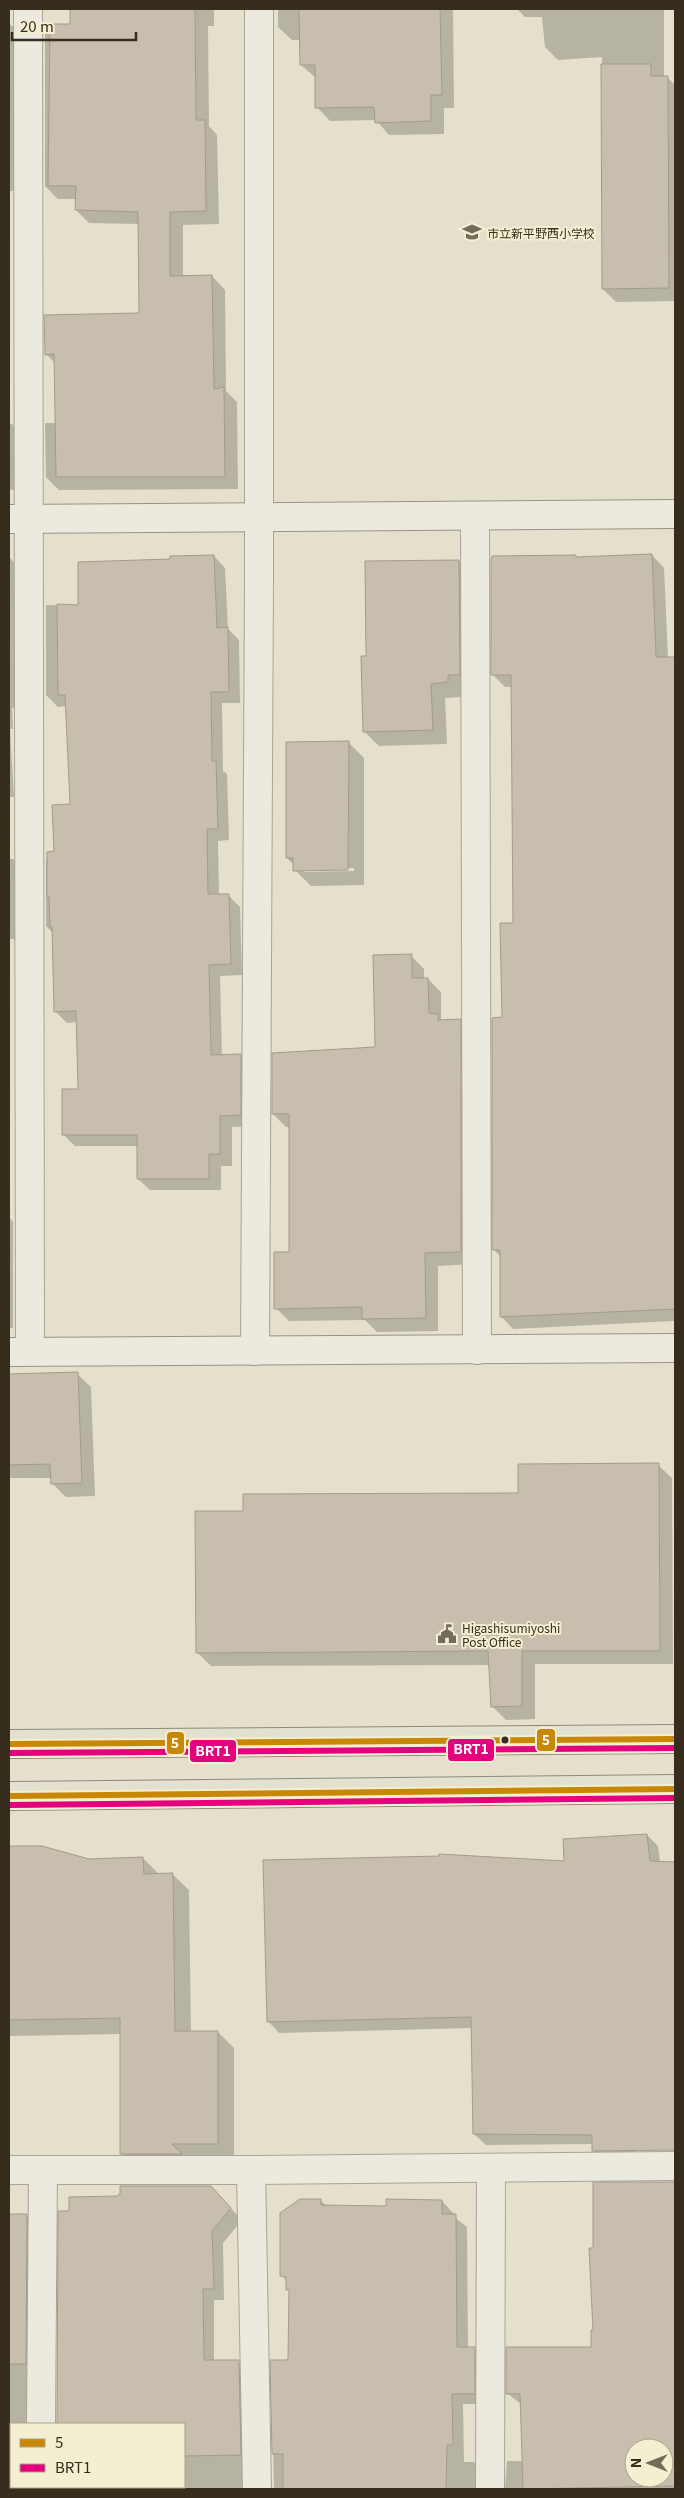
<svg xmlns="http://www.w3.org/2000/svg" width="684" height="2498" font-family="Georgia,'Noto Sans JP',serif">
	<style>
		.shadow { fill: #0003; fill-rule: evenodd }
		.building { fill: #c7bead; stroke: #a49b8b; fill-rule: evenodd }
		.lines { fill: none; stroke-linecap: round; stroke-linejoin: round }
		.street-casing { stroke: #a9a495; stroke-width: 30 }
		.secondary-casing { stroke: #989385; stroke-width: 30 }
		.primary-casing { stroke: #8e897c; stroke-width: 30 }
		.street { stroke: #ece9de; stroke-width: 28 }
		.secondary { stroke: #ece9de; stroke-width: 28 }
		.primary { stroke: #e3e0cf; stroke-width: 28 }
		.bus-1-casing { stroke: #f5efd1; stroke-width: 10 }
		.bus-2-casing { stroke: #f5efd1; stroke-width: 10 }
		.bus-1 { stroke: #c78807; stroke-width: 6 }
		.bus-2 { stroke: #e5007d; stroke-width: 6 }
		.bus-dot { fill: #372d1d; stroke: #f5efd1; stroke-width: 2 }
		.labels { text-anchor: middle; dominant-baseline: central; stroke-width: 4; stroke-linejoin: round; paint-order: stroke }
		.poi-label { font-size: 12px; fill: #372d1d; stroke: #f5efd1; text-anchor: start }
		.line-badge { stroke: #f5efd1; stroke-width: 2 }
		.badge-label { font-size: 14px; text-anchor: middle; font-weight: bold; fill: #fff }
	</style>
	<rect width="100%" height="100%" fill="#e4e0cc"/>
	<g class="shadow">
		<polygon points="71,9 214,9 214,26 208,26 209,126 217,135 219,224 183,225 183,277 212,276 225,290 226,391 237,402 238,489 59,490 46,477 45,423 56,423 55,363 46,354 140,314 140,224 89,223 76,210 76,199 58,199 45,186 45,25 71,25"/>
		<polygon points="278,9 453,9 454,108 444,108 444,134 389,135 376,120 330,121 317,107 316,78 301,65 300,40 292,40 278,27"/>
		<polygon points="517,9 664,9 664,77 667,77 675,85 675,301 616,302 603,289 602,57 558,60 545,47 542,17 525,17"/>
		<polygon points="9,24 17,29 17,191 9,191"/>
		<polygon points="9,424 12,424 25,436 25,490 9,490"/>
		<polygon points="652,555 664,568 668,658 675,658 675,1321 513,1329 501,1316 501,1257 494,1250 503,1019 514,924 513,687 505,687 492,674 577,559"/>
		<polygon points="214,556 225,568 228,629 239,640 240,703 222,703 223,771 227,774 229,840 218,841 219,895 228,895 240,907 242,975 220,976 222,1056 240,1055 252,1067 252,1126 232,1127 232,1166 221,1166 221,1190 150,1190 138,1179 138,1146 75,1146 63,1134 80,1090 78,1022 67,1023 55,1011 53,933 46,926 46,859 56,852 71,805 67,706 58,707 46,695 46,605 80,606 171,560"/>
		<polygon points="9,557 18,566 25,707 12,708 13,729 10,729 14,797 9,797"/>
		<polygon points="459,561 474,576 462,697 445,698 447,744 379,746 364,731 367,657"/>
		<path d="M 348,742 L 364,758 L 364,885 L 311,886 L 295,870 L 294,865 L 287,858 ZM 354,868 L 354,871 L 304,872 L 302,869 Z"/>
		<polygon points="9,859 13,859 25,871 25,939 9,939"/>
		<polygon points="411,956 424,969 424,979 428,979 441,992 441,1018 443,1021 460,1020 473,1033 474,1264 438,1266 438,1331 377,1332 365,1320 289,1321 276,1308 291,1253 290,1127 286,1127 273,1114 376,1049"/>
		<polygon points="9,1217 13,1222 13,1328 9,1328"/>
		<polygon points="77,1374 91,1387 95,1496 66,1497 52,1483 52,1478 9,1478 9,1375"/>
		<polygon points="658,1465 672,1478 673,1664 535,1664 535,1719 506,1720 492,1706 490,1665 211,1666 197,1652 244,1512 519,1494"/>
		<polygon points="647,1835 658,1846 660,1862 675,1863 675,2141 626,2143 645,2161 605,2162 593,2151 593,2144 486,2145 474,2134 472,2028 279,2033 268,2021 565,1862"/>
		<polygon points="9,1847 42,1847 89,1860 143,1858 159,1874 172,1874 189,1890 191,2032 218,2032 234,2048 234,2159 137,2170 121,2154 121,2034 9,2036"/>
		<path d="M 673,2183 L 675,2184 L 675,2489 L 505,2489 L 507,2461 L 523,2461 L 521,2404 L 507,2393 L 592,2348 L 594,2332 L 595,2249 ZM 634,2448 L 664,2448 L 664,2478 L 634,2478 Z"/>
		<polygon points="222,2199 242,2220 223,2243 224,2300 214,2300 214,2362 238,2361 250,2373 252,2489 58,2489 57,2487 184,2487 184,2424 58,2424 60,2212"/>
		<polygon points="320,2200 327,2206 388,2207 442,2201 453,2213 453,2216 467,2227 468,2348 474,2348 486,2359 486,2404 463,2404 464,2462 474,2462 485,2473 486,2489 274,2489 271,2361 288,2361 291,2293 287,2289 287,2281 282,2276"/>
		<polygon points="9,2216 27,2216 38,2227 36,2424 11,2424 11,2487 43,2487 40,2489 9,2489"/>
	</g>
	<g class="building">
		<polygon points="70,9 195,9 196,120 205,120 206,211 170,212 170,276 212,275 214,389 224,387 225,477 56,477 54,354 45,355 44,315 139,313 138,212 75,210 76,186 48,186 50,24 70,24"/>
		<polygon points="299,9 440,9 442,95 431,95 431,121 375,123 374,107 315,108 315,65 300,65"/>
		<polygon points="601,64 651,64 651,76 668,76 669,288 602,289"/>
		<polygon points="652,554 656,657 675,657 675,1309 500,1317 500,1250 492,1250 492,1018 502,1017 500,923 513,923 511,675 491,675 491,560 492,556 576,555 576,557"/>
		<polygon points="214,555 217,628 228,627 229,692 211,692 212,761 216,761 218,829 207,829 208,894 229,894 231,964 209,965 211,1055 241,1054 241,1115 220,1116 220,1154 209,1154 209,1179 137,1179 137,1135 62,1135 62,1089 78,1089 76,1011 54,1012 52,927 50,927 49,897 47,897 47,852 54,851 52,805 70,804 65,695 58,695 57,604 78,605 78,562 170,559 170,556"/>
		<polygon points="459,560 460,675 448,675 448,682 431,684 433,730 363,732 361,656 366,656 365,561"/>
		<polygon points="349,741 348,870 293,871 293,858 286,858 286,742"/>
		<polygon points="412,954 412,978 428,978 429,1013 438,1014 438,1020 461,1019 461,1252 425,1253 426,1318 362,1319 362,1307 274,1309 274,1252 289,1252 289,1114 272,1114 272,1053 375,1047 373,955"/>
		<polygon points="78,1372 82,1483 51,1484 50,1464 9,1465 9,1374"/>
		<polygon points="659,1463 660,1651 522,1651 522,1706 491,1707 488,1651 196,1653 195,1511 243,1511 243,1494 518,1493 518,1464"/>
		<polygon points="647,1834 650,1861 675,1862 675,2150 592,2151 592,2135 473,2134 471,2017 267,2022 263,1860 439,1856 439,1854 564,1861 563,1839"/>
		<polygon points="9,1846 42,1846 89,1859 143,1857 144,1874 173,1873 175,2031 218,2031 218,2144 172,2144 182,2154 120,2154 120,2018 9,2020"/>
		<path d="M 593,2182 L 675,2182 L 675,2486 L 523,2489 L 520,2394 L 506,2394 L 506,2347 L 591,2347 L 591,2330 L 593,2330 L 589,2248 L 593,2248 ZM 634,2448 L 664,2448 L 664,2478 L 634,2478 Z"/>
		<polygon points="120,2186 211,2186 231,2208 212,2231 214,2289 203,2289 204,2360 239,2360 241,2455 184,2456 184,2424 57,2424 58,2211 69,2211 69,2197 117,2196 120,2194"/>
		<polygon points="300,2199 321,2199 321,2205 386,2206 386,2199 442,2200 442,2214 456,2214 457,2347 475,2347 475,2394 452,2394 453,2445 447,2445 446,2489 283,2489 283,2454 272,2454 270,2360 287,2360 288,2358 289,2290 286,2290 286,2277 280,2276 280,2213"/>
		<polygon points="9,2214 27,2214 26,2364 9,2364"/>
	</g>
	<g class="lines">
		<g class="street-casing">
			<g id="street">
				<polyline points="28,9 30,1351"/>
				<polyline points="475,516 477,1350"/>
				<polyline points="255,1351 259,576 259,9"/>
				<polyline points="9,2170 251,2170 675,2166"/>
				<polyline points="251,2170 257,2489"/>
				<polyline points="41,2424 43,2170"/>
				<polyline points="41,2489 41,2487"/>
				<polyline points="490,2489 491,2168"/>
			</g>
		</g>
		<g class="secondary-casing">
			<g id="secondary">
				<polyline points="9,519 675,514"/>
				<polyline points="9,1352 675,1348"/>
			</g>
		</g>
		<g class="primary-casing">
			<g id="primary">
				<polyline points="9,1744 675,1739"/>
				<polyline points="9,1796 675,1789"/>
			</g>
		</g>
		<use href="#street" class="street"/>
		<use href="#secondary" class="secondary"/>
		<use href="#primary" class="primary"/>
		<g class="bus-1-casing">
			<g id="bus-1">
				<polyline points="9,1744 675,1739"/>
				<polyline points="9,1796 675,1789"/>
			</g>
		</g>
		<g class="bus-2-casing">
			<g id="bus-2">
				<polyline points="9,1753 675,1748"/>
				<polyline points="9,1805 675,1798"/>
			</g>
		</g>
		<use href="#bus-1" class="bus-1"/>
		<use href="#bus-2" class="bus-2"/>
	</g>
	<defs>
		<g id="school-bare" transform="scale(1.5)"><path d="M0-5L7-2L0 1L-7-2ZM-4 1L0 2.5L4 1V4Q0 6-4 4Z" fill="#746c5a" stroke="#f5efd1" stroke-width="2.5" paint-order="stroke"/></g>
		<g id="civic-bare" transform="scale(1.5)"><path d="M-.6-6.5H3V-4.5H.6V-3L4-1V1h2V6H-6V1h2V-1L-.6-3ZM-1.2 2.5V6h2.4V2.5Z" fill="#746c5a" stroke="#f5efd1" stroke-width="2.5" paint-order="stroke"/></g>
	</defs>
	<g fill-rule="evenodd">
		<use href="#school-bare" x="472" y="232"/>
		<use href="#civic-bare" x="447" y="1634"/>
	</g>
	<circle class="bus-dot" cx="505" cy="1740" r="4.5"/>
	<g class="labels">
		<g class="poi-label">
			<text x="487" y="232">市立新平野西小学校</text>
			<text x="462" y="1627">Higashisumiyoshi<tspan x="462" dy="14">Post Office</tspan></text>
		</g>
	</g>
	<g class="line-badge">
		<rect x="536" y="1728" width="20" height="24" rx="5" fill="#c78807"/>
		<rect x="166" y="1731" width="19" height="24" rx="5" fill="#c78807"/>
		<rect x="447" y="1738" width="48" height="24" rx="5" fill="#e5007d"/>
		<rect x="189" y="1739" width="48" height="24" rx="5" fill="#e5007d"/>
	</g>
	<g class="badge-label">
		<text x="546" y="1745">5</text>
		<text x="175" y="1748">5</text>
		<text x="471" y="1754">BRT1</text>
		<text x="213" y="1756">BRT1</text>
	</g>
	<rect width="684" height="2498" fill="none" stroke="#372d1d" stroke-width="20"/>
	<rect x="10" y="2423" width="175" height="65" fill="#f5efd1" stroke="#a9a189"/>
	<rect x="20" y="2439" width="25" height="8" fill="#c78807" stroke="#a9a189"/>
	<text x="55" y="2448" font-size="15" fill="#372d1d">5</text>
	<rect x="20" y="2464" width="25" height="8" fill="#e5007d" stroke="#a9a189"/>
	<text x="55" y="2473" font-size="15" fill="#372d1d">BRT1</text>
	<g transform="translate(649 2463) rotate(270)"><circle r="24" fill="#f5efd1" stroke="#a9a189"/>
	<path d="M0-4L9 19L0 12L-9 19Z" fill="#746c5a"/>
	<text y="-8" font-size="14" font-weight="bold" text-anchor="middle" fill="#372d1d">N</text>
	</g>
	<path d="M12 32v8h124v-8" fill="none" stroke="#372d1d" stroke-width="2.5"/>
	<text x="20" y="32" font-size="15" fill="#372d1d" stroke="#f5efd1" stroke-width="4" paint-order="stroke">20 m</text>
</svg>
